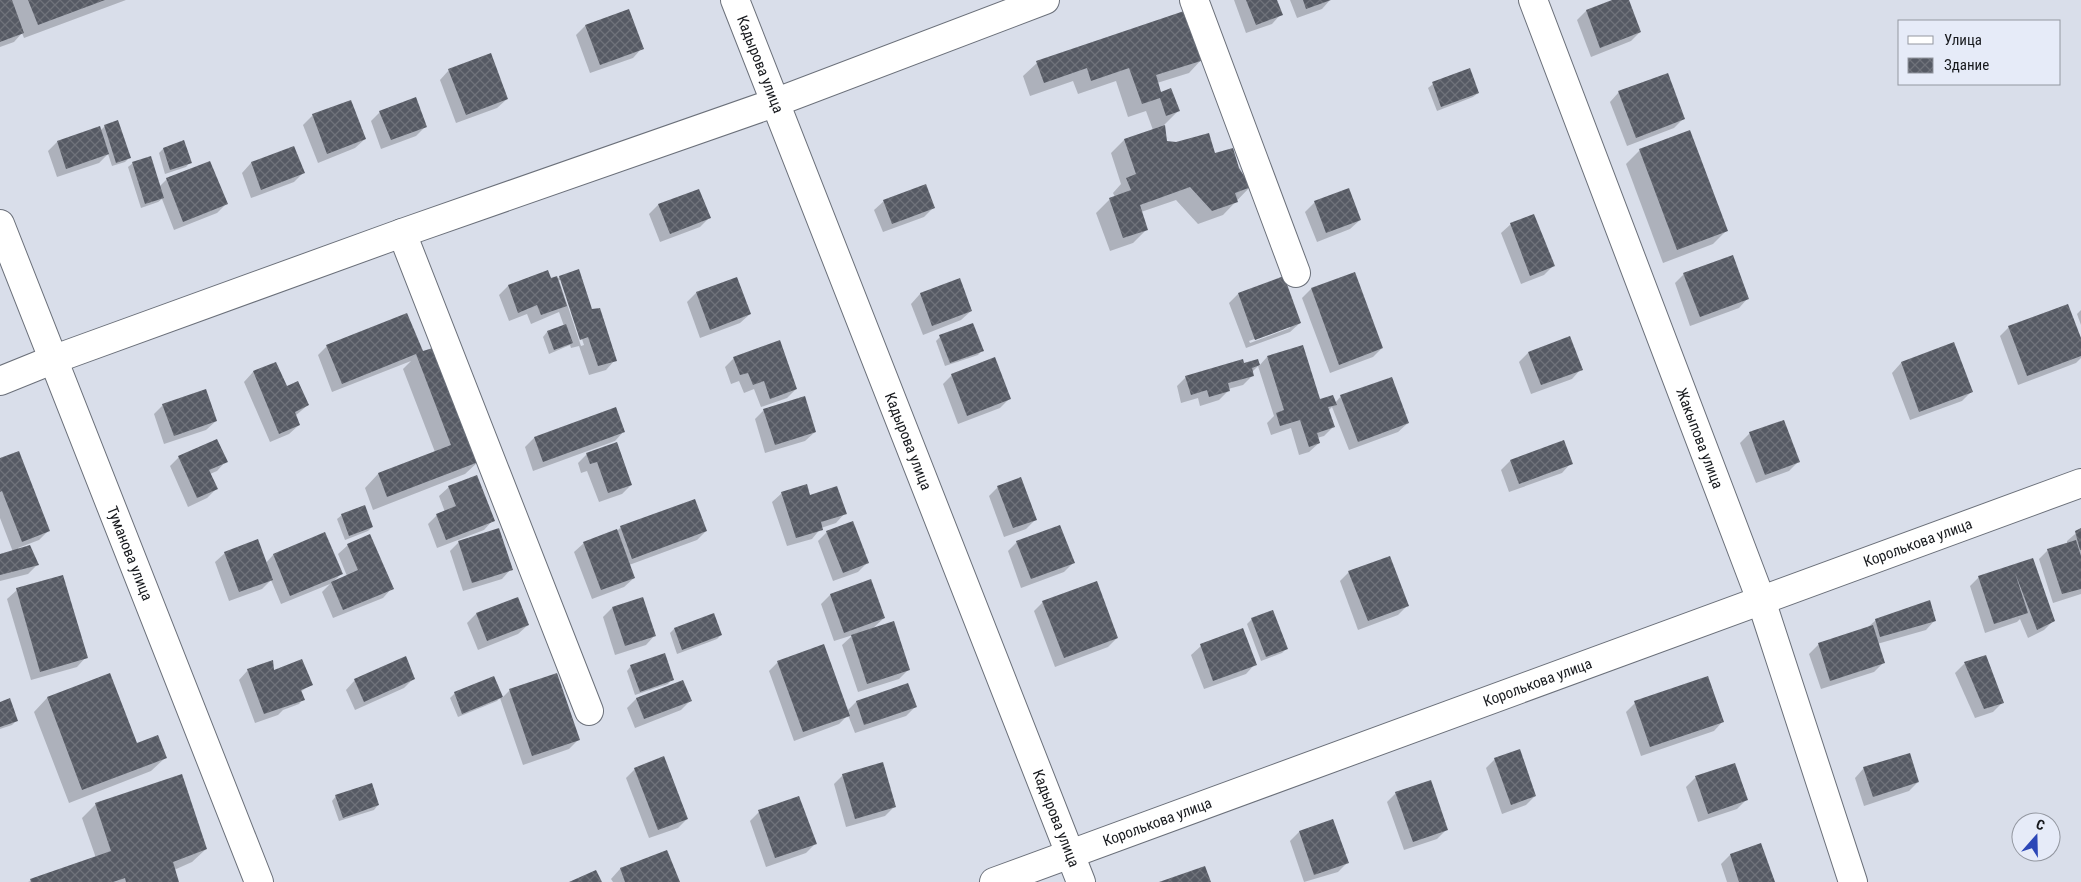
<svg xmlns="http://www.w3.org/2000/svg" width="2081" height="882" font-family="'Roboto Condensed',sans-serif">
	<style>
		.shadow { fill: #0003; fill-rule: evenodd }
		.building { fill: url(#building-cross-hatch) }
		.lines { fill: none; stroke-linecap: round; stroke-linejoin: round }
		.minor-casing { stroke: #6b707a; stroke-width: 30 }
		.minor { stroke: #fff; stroke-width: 28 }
		.labels { text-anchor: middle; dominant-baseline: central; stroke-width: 5; stroke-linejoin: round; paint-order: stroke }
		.street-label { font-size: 15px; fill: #17191d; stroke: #e6ebf8 }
	</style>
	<defs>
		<pattern id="building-cross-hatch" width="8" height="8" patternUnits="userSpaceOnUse" patternTransform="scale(1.25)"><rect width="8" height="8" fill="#565a64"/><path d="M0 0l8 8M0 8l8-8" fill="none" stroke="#6f727a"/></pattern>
	</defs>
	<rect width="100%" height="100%" fill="#d9deea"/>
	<g class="shadow">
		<polygon points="0,0 126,0 24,38 22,33 14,42 0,47"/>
		<polygon points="1234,0 1276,0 1281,14 1272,24 1246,33"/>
		<polygon points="1290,0 1330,0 1322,9 1297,18"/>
		<polygon points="1616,0 1628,0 1640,32 1631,41 1591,57 1577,20 1586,11"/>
		<polygon points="628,10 642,48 633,58 590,73 576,35 585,26"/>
		<polygon points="1202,59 1189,73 1157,83 1161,93 1178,111 1164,125 1166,142 1214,155 1238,168 1250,187 1223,215 1198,224 1176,200 1141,212 1147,229 1133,243 1110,251 1096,213 1110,199 1115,197 1113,193 1121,184 1111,153 1124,140 1153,130 1146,111 1128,117 1116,81 1078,94 1073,81 1030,96 1023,76 1037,63"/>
		<polygon points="449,70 507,99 497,108 456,123 440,80"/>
		<polygon points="1433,84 1478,93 1473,97 1437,111 1428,88"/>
		<polygon points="1619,92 1683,119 1674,128 1627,146 1610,102"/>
		<polygon points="380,112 426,126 416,136 381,149 371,121"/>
		<polygon points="313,115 365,139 355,148 318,163 303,125"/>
		<polygon points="105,126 129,158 125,162 112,166 108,154 99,163 57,177 48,151 57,142 100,131"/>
		<polygon points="183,142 190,162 186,167 165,174 159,153 163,149"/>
		<polygon points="294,148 303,173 294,182 251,198 242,173 251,163"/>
		<polygon points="1640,150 1726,231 1713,244 1663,263 1626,164"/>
		<polygon points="133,163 159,187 167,179 226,204 217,213 174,230 162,199 158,202 141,208 128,167"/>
		<polygon points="884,201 933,208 924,217 883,232 874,210"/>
		<polygon points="1315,202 1360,220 1350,229 1317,242 1305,212"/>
		<polygon points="658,205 709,218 700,227 660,242 649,214"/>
		<polygon points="1511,224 1553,266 1544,275 1521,284 1501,233"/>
		<polygon points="1354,273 1382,348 1373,357 1330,373 1302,298 1311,289"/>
		<polygon points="1684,274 1748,298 1739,308 1690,326 1675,283"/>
		<path d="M 560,277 L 591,310 L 615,360 L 606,370 L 589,375 L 579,346 L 571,348 L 570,345 L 549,354 L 543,337 L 547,332 L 564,326 L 559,312 L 531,324 L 527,314 L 509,321 L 499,295 L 508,286 L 557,279 ZM 559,280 L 562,280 L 584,345 L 581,346 Z"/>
		<polygon points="736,278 750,314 740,323 700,338 687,302 696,293"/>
		<polygon points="959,280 971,311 961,320 923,335 911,304 920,294"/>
		<path d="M 1238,294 L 1300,323 L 1290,332 L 1246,348 L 1229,303 ZM 1290,326 L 1290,328 L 1250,343 L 1249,341 Z"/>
		<polygon points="2081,310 2081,325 2077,314"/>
		<polygon points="2009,327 2081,341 2081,358 2076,363 2018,385 2000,336"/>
		<polygon points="940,337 982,350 978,355 945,366 936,341"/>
		<polygon points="1953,344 1971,392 1962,401 1910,420 1892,373 1901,363"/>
		<polygon points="327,346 421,351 479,461 465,474 373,510 365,488 378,474 435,452 403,369 411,361 332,392 318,355"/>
		<polygon points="1528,353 1581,369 1572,379 1531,394 1519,362"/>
		<polygon points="1267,357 1320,400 1335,403 1341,396 1408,423 1398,432 1349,450 1332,407 1328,411 1333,427 1324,436 1317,438 1319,443 1309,452 1299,455 1291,428 1271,435 1267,423 1274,416 1258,366 1252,372 1253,375 1243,385 1228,389 1228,391 1219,400 1200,406 1198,398 1181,403 1177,386 1186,377 1257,361 1259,366"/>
		<polygon points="734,358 796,389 787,398 761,407 754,389 744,393 739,381 731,384 725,367"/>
		<polygon points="275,363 286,388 308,405 295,416 299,425 289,434 270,442 244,382 253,372"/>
		<polygon points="952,375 1010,398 1000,408 958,424 943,384"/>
		<polygon points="163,405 216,421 206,430 164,444 154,414"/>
		<polygon points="764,410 815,432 805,441 765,453 755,419"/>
		<polygon points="624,431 615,441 533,471 525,447 534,438"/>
		<polygon points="1750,433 1798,462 1789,471 1756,483 1740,443"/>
		<polygon points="587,454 631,485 622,494 599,502 587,471 581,473 578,463"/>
		<polygon points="179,457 226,461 217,471 210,474 216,489 207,498 188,507 170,466"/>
		<polygon points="0,459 48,531 39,540 18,548 38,564 28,574 0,581 0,556 13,552 0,518"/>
		<polygon points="1510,461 1571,463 1562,473 1509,492 1501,470"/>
		<polygon points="449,487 493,520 484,530 437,548 428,524 437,515 445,512 439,496"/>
		<polygon points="998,487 1036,519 1026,529 1004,537 989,496"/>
		<polygon points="782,493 810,496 845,513 836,523 821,528 812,539 787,546 772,502"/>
		<polygon points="342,515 372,527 368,531 345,540 337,519"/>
		<polygon points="621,527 706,531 697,540 629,565 634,578 624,587 592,599 574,552 584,543 618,530"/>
		<polygon points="2081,529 2081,594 2053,603 2039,559 2048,550 2067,544 2067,541"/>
		<polygon points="827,532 867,563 858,572 833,581 818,541"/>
		<polygon points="459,542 511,569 502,579 463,591 450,551"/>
		<polygon points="1017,542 1073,563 1064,572 1021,588 1008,551"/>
		<polygon points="348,545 392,588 383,598 333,618 322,592 330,584 281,604 271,580 262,589 229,601 215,562 225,553 266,563 273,555 341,574 333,582 347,576 338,554"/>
		<polygon points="2032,560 2053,621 2044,630 2028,638 2020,619 2017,622 1985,633 1970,586 1979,577"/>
		<polygon points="1349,572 1407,606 1398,615 1358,630 1340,581"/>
		<polygon points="17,590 86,657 77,667 31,680 7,599"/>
		<polygon points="830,595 884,618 872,629 908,670 899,679 858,692 842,645 853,635 834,641 821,604"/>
		<polygon points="517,598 528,625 518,634 478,650 467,623 476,614"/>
		<polygon points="1043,602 1117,638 1108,647 1055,667 1034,611"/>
		<polygon points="612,608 655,635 646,645 615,655 603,617"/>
		<polygon points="1252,619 1286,649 1282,653 1261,661 1247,624"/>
		<polygon points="1876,620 1935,620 1926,630 1877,644 1883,663 1874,672 1821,689 1809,654 1819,644 1867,628"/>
		<polygon points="674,629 721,635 717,639 677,654 670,633"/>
		<polygon points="1201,646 1255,664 1246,674 1204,689 1191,655"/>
		<polygon points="1986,656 2003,702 1993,712 1975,718 1955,673 1964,664"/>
		<polygon points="778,662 847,711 856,702 908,685 915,707 906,716 855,733 848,715 839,724 794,741 769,671"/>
		<polygon points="631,666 672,679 668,684 635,695 627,671"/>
		<polygon points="248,670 273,672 311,685 300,692 303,699 299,704 283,710 278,715 255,723 239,680"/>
		<polygon points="109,675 137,745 165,758 151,771 69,803 34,712 47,698"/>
		<polygon points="493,678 502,698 510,690 578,740 569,749 523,765 500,698 497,701 458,717 450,698 455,693"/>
		<polygon points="413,679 404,688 355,710 346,690 355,680"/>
		<polygon points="683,682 690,701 681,710 635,728 627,708 636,699"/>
		<polygon points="0,703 16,721 12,725 0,729"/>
		<polygon points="1635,703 1723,721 1714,731 1641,756 1626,712"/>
		<polygon points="1495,759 1535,796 1526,805 1502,814 1486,768"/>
		<polygon points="1734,764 1746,800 1737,809 1698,822 1686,787 1695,778"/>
		<polygon points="1864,768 1918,782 1909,791 1864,806 1855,778"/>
		<polygon points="635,769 687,819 678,828 649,838 626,778"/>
		<polygon points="843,775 894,807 885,816 846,827 834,784"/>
		<polygon points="1396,793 1446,830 1437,839 1404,850 1387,802"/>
		<polygon points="336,796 378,805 374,810 339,821 332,801"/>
		<polygon points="96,804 206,849 192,862 174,870 178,882 28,882 96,858 82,818"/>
		<polygon points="759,812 815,844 806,853 766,867 750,821"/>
		<polygon points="1299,832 1348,862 1338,872 1304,882 1290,841"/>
		<polygon points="667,851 679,882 613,882 611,879 620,869"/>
		<polygon points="1730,855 1773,882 1727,882 1721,864"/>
	</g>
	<g class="building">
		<polygon points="0,0 12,0 24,33 0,42"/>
		<polygon points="28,0 105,0 38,25"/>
		<polygon points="1246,0 1277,0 1283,15 1256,25"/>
		<polygon points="1303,0 1331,0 1306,9"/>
		<polygon points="1612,0 1629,0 1641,32 1600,48 1586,10"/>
		<polygon points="629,9 644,49 600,65 585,25"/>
		<polygon points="1187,10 1204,60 1156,75 1161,92 1171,88 1180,111 1166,116 1160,98 1142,104 1129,68 1091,81 1087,68 1044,83 1036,61"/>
		<polygon points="491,53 508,99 466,115 448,69"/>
		<polygon points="1470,68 1479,93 1441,107 1432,82"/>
		<polygon points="1668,73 1685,119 1636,138 1618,91"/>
		<polygon points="416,97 427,127 391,140 379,111"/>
		<polygon points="351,100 366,139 327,154 312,114"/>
		<polygon points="118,120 131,158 116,163 104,125"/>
		<polygon points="1165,125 1167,141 1176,142 1209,133 1215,153 1233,148 1239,168 1251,187 1235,193 1238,202 1212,211 1190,187 1140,205 1148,230 1123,238 1109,198 1131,190 1126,178 1136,174 1124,139"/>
		<polygon points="100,126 109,154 66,169 57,141"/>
		<polygon points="1690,130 1728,231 1677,250 1639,149"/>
		<polygon points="184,140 192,163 170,170 163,148"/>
		<polygon points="294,146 305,173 261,190 251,162"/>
		<polygon points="151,156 164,198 145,204 132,162"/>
		<polygon points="210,161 228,204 183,222 166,178"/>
		<polygon points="926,184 935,208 892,224 883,200"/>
		<polygon points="1349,188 1361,220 1326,233 1314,201"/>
		<polygon points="699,189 711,218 670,234 658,204"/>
		<polygon points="1534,214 1555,266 1530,276 1510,223"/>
		<polygon points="1733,255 1749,299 1700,317 1683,273"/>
		<polygon points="579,269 592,309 600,308 617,361 598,366 588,337 580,340 559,276"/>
		<polygon points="548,270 551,278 557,276 567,306 541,315 537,305 518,313 508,285"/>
		<polygon points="1355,272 1383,348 1339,365 1311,288"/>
		<polygon points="1284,276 1301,323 1255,340 1238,293"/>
		<polygon points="737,277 751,314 710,330 696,292"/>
		<polygon points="960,278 972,311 932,326 920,293"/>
		<polygon points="2068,304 2081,338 2081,356 2027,376 2008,326"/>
		<polygon points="407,313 423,351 436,347 481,461 387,497 378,473 451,445 416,354 342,384 326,345"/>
		<polygon points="973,323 984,351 950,363 939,335"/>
		<polygon points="566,324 573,343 554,350 547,331"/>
		<polygon points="1570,336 1583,370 1541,385 1528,352"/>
		<polygon points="780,340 797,389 770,399 764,381 753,385 748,373 740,375 733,357"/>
		<polygon points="1954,342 1973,392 1919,412 1901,362"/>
		<polygon points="1303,345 1320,399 1333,395 1337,405 1328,407 1335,427 1317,433 1320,443 1309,447 1300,420 1280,426 1276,413 1284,410 1267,356"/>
		<polygon points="995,357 1011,399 967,416 951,374"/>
		<polygon points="1243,359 1244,363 1258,359 1260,365 1252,368 1254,376 1228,383 1230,391 1209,397 1207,390 1191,395 1185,376"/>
		<polygon points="276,362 287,386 298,381 309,405 295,412 300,425 279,434 253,371"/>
		<polygon points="1392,377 1409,423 1358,442 1340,395"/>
		<polygon points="206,389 217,421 174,436 162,404"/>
		<polygon points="805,396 816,432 775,445 763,409"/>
		<polygon points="616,407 625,432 543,462 534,437"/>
		<polygon points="1784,420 1800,462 1765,475 1749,432"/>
		<polygon points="217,439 228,462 209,470 218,489 197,498 178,456"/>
		<polygon points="1564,440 1573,464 1519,484 1510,460"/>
		<polygon points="617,442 632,485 608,493 597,462 590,464 586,453"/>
		<polygon points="19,451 50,531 22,542 2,491 0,492 0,458"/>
		<polygon points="477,475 495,521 446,540 436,514 456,506 448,486"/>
		<polygon points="1021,477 1037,520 1013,528 997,486"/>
		<polygon points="807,484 810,495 837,486 847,514 821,522 823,530 796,538 781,492"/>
		<polygon points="695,499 707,531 632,559 620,526"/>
		<polygon points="365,505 373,527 349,536 341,514"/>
		<polygon points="853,521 869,563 843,573 826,531"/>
		<polygon points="1060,525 1075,563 1031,579 1016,541"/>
		<polygon points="499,528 513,570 472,583 458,541"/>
		<polygon points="2081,528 2081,550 2080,550 2075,531"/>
		<polygon points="617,529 635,578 601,590 583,542"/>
		<polygon points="325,532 343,574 290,596 273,554"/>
		<polygon points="370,534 394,589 343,610 331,582 358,570 347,544"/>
		<polygon points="258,539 273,580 239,592 224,552"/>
		<polygon points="2076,540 2081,556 2081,589 2062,594 2047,549"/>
		<polygon points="30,545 39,565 0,575 0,554"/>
		<polygon points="1390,556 1409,606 1368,621 1348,571"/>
		<polygon points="2033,558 2055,621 2037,630 2015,573 2028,613 1994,624 1978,576"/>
		<polygon points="63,575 88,658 40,672 16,588"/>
		<polygon points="871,579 885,618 844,633 830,594"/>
		<polygon points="1097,581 1118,638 1064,658 1042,601"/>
		<polygon points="518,597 529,625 487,641 476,613"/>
		<polygon points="643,597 656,636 625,646 612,607"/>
		<polygon points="1930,600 1936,621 1880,637 1875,619"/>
		<polygon points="1273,610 1288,649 1266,657 1251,618"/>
		<polygon points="714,613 722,635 682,650 674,628"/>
		<polygon points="894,621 910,670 867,684 851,635"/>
		<polygon points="1873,625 1885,663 1830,681 1818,643"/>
		<polygon points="1243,628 1257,665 1213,681 1200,644"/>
		<polygon points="824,644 850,716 803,732 777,661"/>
		<polygon points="665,653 674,680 640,692 630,665"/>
		<polygon points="1986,655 2004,703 1984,709 1964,662"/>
		<polygon points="406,656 415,679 364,702 354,679"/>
		<polygon points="302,659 313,685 301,690 305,700 264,714 247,669 273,660 274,670"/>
		<polygon points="110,673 137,743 158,735 167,758 82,790 47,697"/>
		<polygon points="557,673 580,740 532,756 509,689"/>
		<polygon points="494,676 503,697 462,714 454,692"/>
		<polygon points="1708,676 1724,722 1650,747 1634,701"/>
		<polygon points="683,680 692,701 644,719 636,698"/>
		<polygon points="908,683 917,707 864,725 856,701"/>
		<polygon points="10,698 18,721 0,727 0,702"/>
		<polygon points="1520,749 1536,796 1511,805 1494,758"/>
		<polygon points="1910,753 1919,782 1873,797 1863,767"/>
		<polygon points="664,756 688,819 658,830 634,768"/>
		<polygon points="883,762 896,807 855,819 842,774"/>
		<polygon points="1735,763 1748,800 1708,814 1695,776"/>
		<polygon points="182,774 207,849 173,862 179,882 126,882 125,878 113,882 31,882 30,879 111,851 95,803"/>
		<polygon points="1431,780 1448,830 1413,842 1395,792"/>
		<polygon points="372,783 379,805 343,818 335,795"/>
		<polygon points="799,796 817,844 775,858 758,810"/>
		<polygon points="1333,819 1349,863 1314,875 1299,831"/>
		<polygon points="1761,843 1775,882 1739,882 1730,854"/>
		<polygon points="667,850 680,882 625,882 620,868"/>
		<polygon points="1205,866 1211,882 1159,882"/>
		<polygon points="596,870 602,882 569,882"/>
	</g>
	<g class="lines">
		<g class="minor-casing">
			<g id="minor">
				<path id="s1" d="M 735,0 L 1081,882"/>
				<polyline points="1194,0 1296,273"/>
				<path id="s2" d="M 1533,0 L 1761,600 L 1853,882"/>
				<path id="s3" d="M 0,224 L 259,882"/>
				<polyline points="402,233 589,711"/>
				<polyline points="0,381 52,360 402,233 774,103 1045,0"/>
				<path id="s4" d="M 994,882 L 2081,483"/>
			</g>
		</g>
		<use href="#minor" class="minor"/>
	</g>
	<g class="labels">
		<g class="street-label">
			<text stroke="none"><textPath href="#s1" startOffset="69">Кадырова улица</textPath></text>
			<text stroke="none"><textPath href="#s2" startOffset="469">Жакыпова улица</textPath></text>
			<text stroke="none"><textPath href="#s1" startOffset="474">Кадырова улица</textPath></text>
			<text stroke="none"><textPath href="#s4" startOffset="984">Королькова улица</textPath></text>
			<text stroke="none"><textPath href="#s3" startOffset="354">Туманова улица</textPath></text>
			<text stroke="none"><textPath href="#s4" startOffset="579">Королькова улица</textPath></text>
			<text stroke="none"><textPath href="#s1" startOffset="879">Кадырова улица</textPath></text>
			<text stroke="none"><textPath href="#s4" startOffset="174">Королькова улица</textPath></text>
		</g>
	</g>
	<rect x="1898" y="20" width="162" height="65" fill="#e6ebf8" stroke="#9397a0"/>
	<rect x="1908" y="36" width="25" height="8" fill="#ffffff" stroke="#9397a0"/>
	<text x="1944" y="45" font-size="15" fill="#17191d">Улица</text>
	<rect x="1908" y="58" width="25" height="15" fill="url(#building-cross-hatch)" stroke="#9397a0"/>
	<text x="1944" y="70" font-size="15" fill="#17191d">Здание</text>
	<g transform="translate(2036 837) rotate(20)"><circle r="24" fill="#e6ebf8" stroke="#9397a0"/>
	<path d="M0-4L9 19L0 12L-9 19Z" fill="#2c47b7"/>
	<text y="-8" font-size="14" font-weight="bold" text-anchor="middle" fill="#17191d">С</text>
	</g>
</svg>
